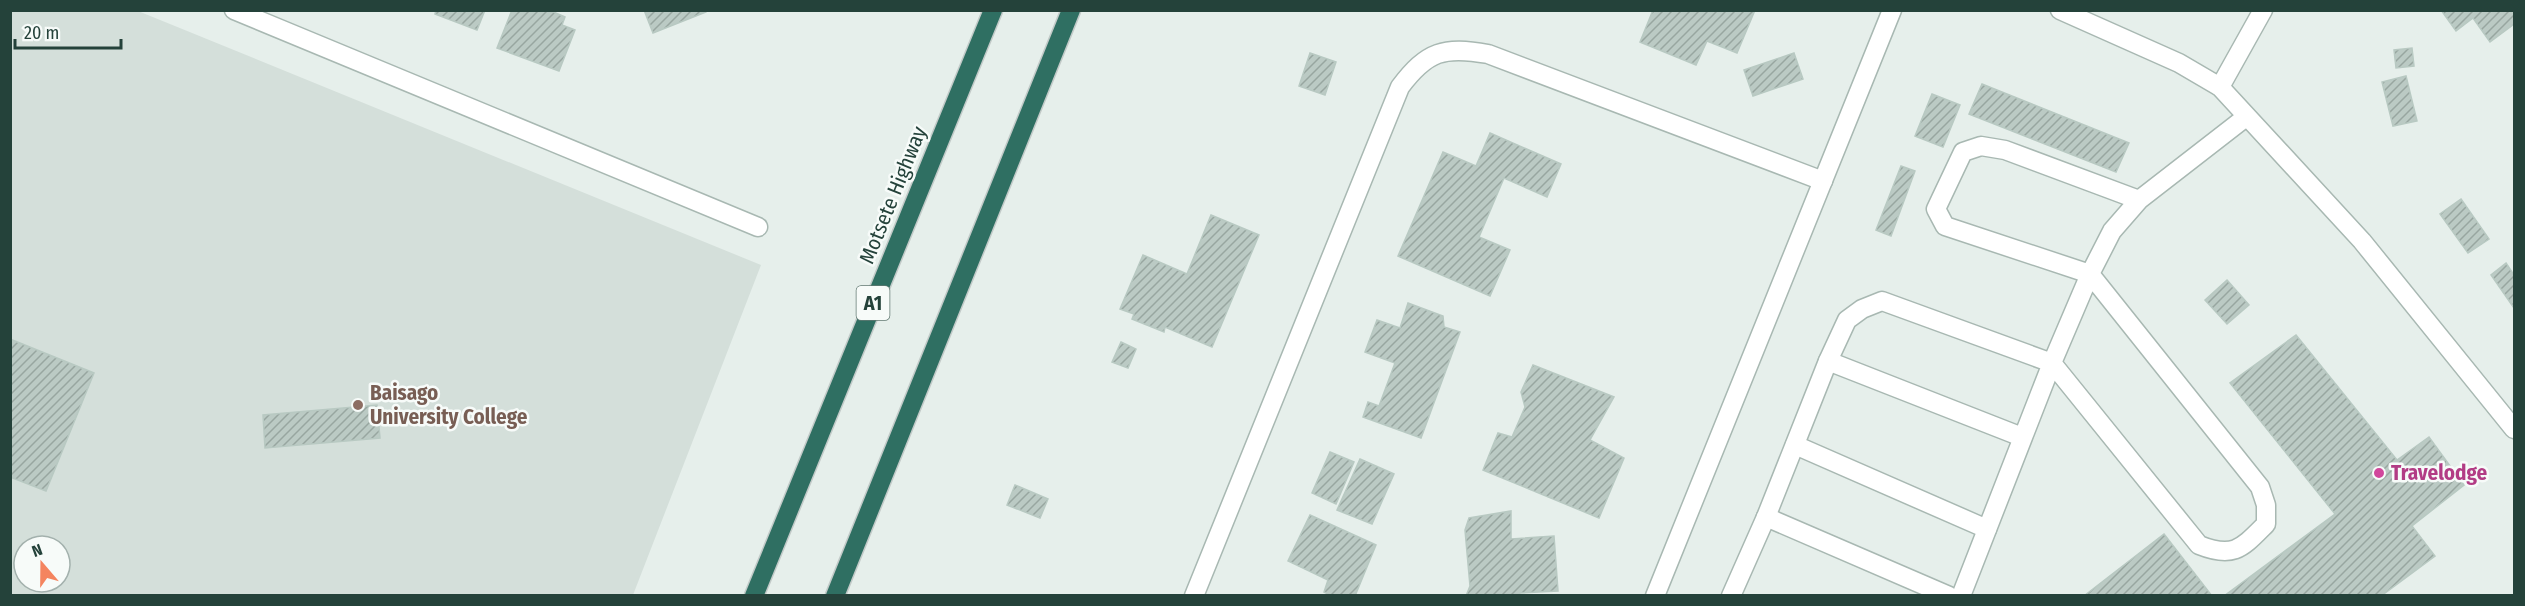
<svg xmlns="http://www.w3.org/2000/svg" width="2525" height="606" font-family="'Fira Sans Condensed',sans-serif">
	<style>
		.built { fill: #d4dfda; fill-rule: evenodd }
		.building { fill: url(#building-hatch); stroke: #b8c9c2; stroke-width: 1.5 }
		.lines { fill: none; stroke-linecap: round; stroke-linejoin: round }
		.minor-casing { stroke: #a8b8b2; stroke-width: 21 }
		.highway-casing { stroke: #c2cac8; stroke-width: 21 }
		.minor { stroke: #fff; stroke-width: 18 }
		.highway { stroke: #2f6f62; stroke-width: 18 }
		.education-dot { fill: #8d6e63; stroke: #f7fbf9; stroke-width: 2 }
		.hotel-dot { fill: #d1479c; stroke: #f7fbf9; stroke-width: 2 }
		.labels { text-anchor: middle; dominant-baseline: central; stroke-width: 5; stroke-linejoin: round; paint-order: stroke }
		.shield { fill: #f7fbf9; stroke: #637a73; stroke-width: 1.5 }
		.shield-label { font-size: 20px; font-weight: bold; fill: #24423a }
		.street-label { font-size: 21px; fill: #24423a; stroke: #f7fbf9 }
		.education-label { font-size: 21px; font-weight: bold; fill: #785e54; stroke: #f7fbf9; text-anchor: start }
		.hotel-label { font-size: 21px; font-weight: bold; fill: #b23c85; stroke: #f7fbf9; text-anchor: start }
	</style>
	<defs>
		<pattern id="building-hatch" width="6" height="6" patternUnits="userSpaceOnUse" patternTransform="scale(1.5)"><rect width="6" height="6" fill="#bbcac4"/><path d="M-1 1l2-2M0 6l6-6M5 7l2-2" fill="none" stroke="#98a6a0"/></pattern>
	</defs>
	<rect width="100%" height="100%" fill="#e6efeb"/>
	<path class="built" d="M 10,11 L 138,11 L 761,265 L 633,595 L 11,595 ZM 24,546 L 60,546 L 60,582 L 24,582 Z"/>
	<g class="building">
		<polygon points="436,10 485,10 477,30 435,14"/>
		<polygon points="512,10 549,10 565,17 562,25 575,30 559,71 497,48"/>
		<polygon points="644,10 706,10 706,12 653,33"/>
		<polygon points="1653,10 1755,10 1737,53 1707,41 1696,65 1640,42"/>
		<polygon points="2441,10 2514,10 2514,24 2490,42 2473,18 2456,31"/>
		<polygon points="2412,48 2414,66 2396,68 2394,50"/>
		<polygon points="1310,53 1336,62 1325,95 1299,86"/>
		<polygon points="1794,53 1803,79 1753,96 1744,70"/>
		<polygon points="2406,76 2417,121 2393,126 2382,82"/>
		<polygon points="1982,84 2129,143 2116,172 1969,114"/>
		<polygon points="1932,94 1960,105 1943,147 1915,136"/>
		<polygon points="1490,133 1561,164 1547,197 1504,178 1479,237 1510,250 1490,296 1398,256 1443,152 1476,166"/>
		<polygon points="1901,166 1915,171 1891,236 1876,230"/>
		<polygon points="2461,199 2489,239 2468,253 2440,214"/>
		<polygon points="1211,215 1259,235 1212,347 1165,327 1164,332 1132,319 1134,314 1120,309 1143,255 1187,274"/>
		<polygon points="2506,263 2514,275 2514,308 2491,275"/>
		<polygon points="2227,280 2249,305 2227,324 2205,300"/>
		<polygon points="1408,303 1443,316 1444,327 1460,332 1421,438 1363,417 1368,402 1379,406 1395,363 1365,352 1377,320 1400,328"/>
		<polygon points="2296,335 2397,460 2429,437 2464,485 2412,526 2435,556 2381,596 2224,596 2335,514 2230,383"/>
		<polygon points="10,339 94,373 46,491 10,477"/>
		<polygon points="1121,342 1136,349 1128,368 1112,362"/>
		<polygon points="1533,365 1614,397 1590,440 1624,458 1599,518 1483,470 1498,433 1512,437 1525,407 1521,392"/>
		<polygon points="377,405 380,438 265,448 263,415"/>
		<polygon points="1330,452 1354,462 1336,504 1312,493"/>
		<polygon points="1360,459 1394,474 1372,524 1337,510"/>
		<polygon points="1015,485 1048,499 1040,518 1007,505"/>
		<polygon points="1511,511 1511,539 1554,536 1558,591 1520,593 1519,596 1466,596 1470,586 1465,530 1469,518"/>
		<polygon points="1310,515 1376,545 1355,596 1332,596 1324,592 1328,580 1288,561"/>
		<polygon points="2164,534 2212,596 2084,596"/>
	</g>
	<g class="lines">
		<g class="minor-casing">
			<g id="minor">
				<polyline points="234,10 758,227"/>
				<polyline points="2060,10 2179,63 2220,87 2362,241 2514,429"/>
				<polyline points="2220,87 2263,10"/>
				<path d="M 2139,200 L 2005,150 L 1981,146 L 1963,152 L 1936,209 L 1945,226 L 2090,274 L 2260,487 L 2266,505 L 2266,524 C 2242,548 2234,559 2199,545 L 2052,363 L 2090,274 L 2112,231 L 2139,200 L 2246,117"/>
				<polyline points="1828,361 2022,437"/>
				<polyline points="1795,445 1987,529"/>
				<polyline points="1766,517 1949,596"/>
				<path d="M 1194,596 L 1400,87 C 1427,51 1444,46 1488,54 L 1823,181"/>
				<polyline points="1655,596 1892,10"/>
				<polyline points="1731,596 1766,517 1828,361 1847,320 1862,309 1882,301 2052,363 1961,596"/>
			</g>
		</g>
		<g class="highway-casing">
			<g id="highway">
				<polyline points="754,596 993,10"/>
				<polyline points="835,596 1071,10"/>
			</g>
		</g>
		<use href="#minor" class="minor"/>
		<use href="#highway" class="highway"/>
	</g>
	<circle class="education-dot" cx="358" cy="405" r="6"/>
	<circle class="hotel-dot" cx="2379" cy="473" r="6"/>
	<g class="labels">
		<rect class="shield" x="856.5" y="286" width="33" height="34" rx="4.5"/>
		<g class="shield-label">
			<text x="873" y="303">A1</text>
		</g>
		<g class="street-label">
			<text transform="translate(893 195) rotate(-68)">Motsete Highway</text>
		</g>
		<g class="education-label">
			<text x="370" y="393">Baisago<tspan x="370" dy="24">University College</tspan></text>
		</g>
		<g class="hotel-label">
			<text x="2391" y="473">Travelodge</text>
		</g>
	</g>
	<rect width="2525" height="606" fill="none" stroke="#24423a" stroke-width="24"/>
	<g transform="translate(42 564) rotate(340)"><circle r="28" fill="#f7fbf9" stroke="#a3b1ad" stroke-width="1.5"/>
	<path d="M0-4.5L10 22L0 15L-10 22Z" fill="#f4845f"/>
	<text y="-9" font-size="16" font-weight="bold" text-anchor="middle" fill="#24423a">N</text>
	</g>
	<path d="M15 39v9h106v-9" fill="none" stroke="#24423a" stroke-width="3"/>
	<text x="24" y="39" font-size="18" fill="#24423a" stroke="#f7fbf9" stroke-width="4.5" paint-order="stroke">20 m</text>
</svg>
